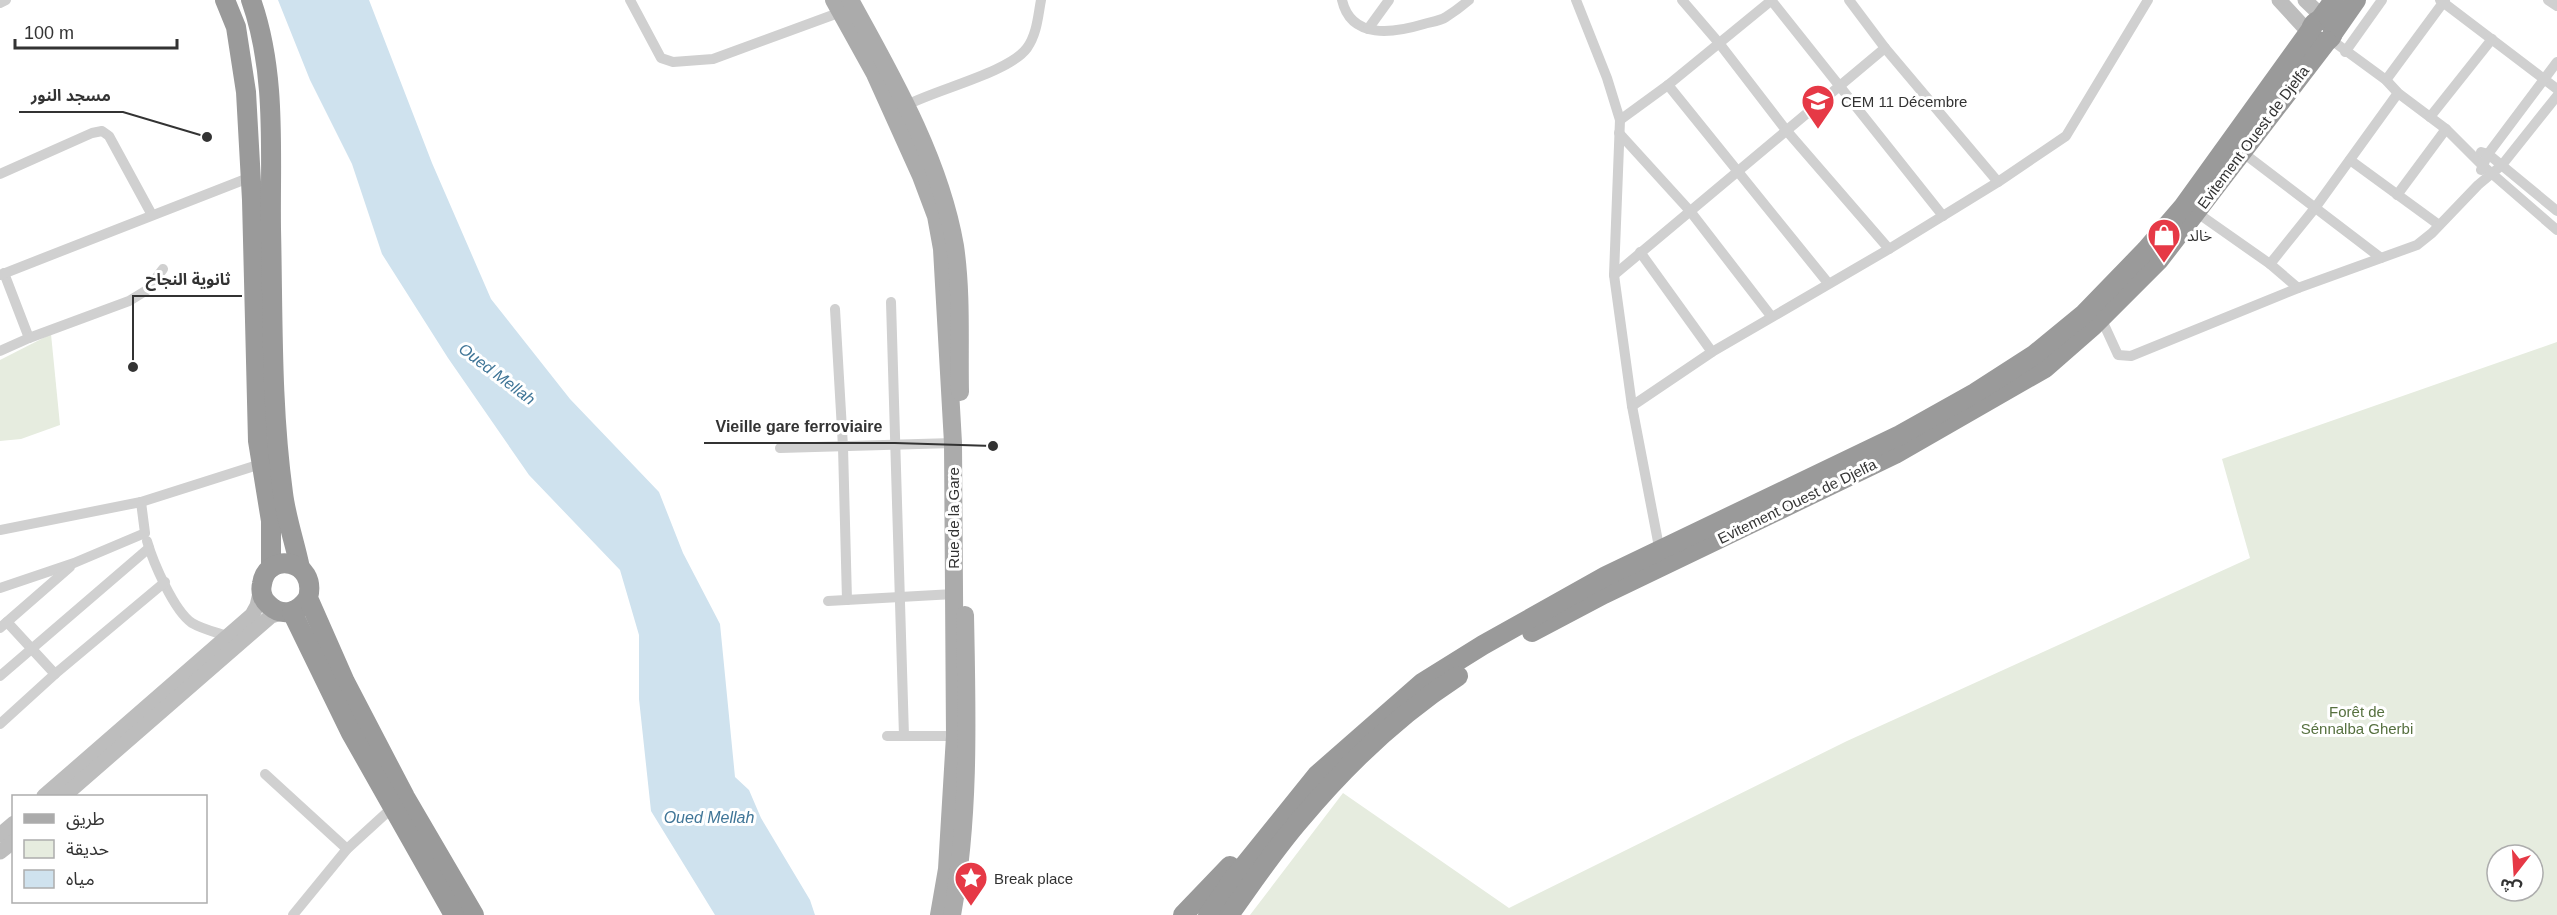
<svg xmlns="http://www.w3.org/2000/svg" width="2557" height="915" font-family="Helvetica,'Noto Sans Arabic',sans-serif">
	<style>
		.green { fill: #e6ecdf; fill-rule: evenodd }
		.water { fill: #cfe2ee }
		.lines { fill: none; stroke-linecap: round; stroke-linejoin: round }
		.street { stroke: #d0d0d0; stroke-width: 10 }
		.secondary { stroke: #bdbdbd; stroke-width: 15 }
		.primary { stroke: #ababab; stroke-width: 18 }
		.highway { stroke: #9a9a9a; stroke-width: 20 }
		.labels { text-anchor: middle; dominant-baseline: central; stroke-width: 6; stroke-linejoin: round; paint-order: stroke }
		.poi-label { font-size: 15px; fill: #333; stroke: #fff; text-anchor: start }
		.street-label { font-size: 15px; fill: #333; stroke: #fff }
		.park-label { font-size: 15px; fill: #56703f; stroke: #fff }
		.water-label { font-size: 16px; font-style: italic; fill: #3f7597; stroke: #fff }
		.leader { fill: none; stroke: #333; stroke-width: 2 }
		.callout-dot { fill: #333; stroke: #fff; stroke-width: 2 }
		.callout-label { font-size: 16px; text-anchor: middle; font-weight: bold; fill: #333; stroke: #fff; stroke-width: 6; stroke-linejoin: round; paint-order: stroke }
	</style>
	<rect width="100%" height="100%" fill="#fff"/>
	<g class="green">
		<polygon points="51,334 60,425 21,439 0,441 0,360"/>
		<path d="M 2557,342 L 2557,915 L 1250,915 L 1343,793 L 1509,908 L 1847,741 L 2250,558 L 2222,459 ZM 2497,855 L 2533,855 L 2533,891 L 2497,891 Z"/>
	</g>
	<polygon class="water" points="278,0 369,0 432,163 491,299 570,399 659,492 683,553 720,624 735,777 749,790 761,818 810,900 815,915 715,915 651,811 639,699 639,635 620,570 529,475 448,358 382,254 352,164 310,80"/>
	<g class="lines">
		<g class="street">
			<polyline points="630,0 661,58 673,62 713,59 841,12"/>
			<path d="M 1342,0 C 1351,40 1394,33 1424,24 C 1431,22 1440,21 1446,17 C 1454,12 1462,6 1469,0"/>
			<polyline points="1576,0 1607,78 1620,120 1614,275 1632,406 1660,552"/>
			<polyline points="1682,0 1719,43 1786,130 1889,249"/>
			<polyline points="1771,0 1943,216"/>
			<polyline points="1849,0 1885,48 1998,182"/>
			<polyline points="2440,0 2557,89"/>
			<polyline points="2548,0 2557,6"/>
			<polyline points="0,3 6,0"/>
			<polyline points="1368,29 1389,0"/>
			<polyline points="2330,39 2386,80 2398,93 2446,129 2482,165 2557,230"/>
			<polyline points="2345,52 2382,0"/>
			<polyline points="2386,80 2445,0"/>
			<polyline points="1668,85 1828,283"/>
			<path d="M 903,107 C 933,90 1009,73 1027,48 C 1037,34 1038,16 1041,0"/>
			<polyline points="2430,117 2492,39"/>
			<polyline points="1620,120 1668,85 1772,0"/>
			<polyline points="1619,133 1690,211 1771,316"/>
			<polyline points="2481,152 2488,154 2557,211"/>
			<polyline points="2350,160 2439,225"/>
			<polyline points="2481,170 2488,154 2557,62"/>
			<polyline points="0,174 92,133 102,131 109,136 152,215"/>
			<polyline points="2397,195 2446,129"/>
			<polyline points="2196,212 2270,264 2298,288"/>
			<polyline points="1640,252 1712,352"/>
			<polyline points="2381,258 2417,245 2432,233 2478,185 2502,165 2557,96"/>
			<polyline points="2270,264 2315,208 2398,93"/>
			<polyline points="4,273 29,338"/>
			<polyline points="0,275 251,177"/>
			<polyline points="1614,275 1885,48"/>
			<polyline points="891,302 904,736"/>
			<polyline points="835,309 843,447 847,600"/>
			<polyline points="2101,318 2118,355 2131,356 2298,288 2381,258 2242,152"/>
			<polyline points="0,351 29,338 129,301 147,290 163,269"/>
			<polyline points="1632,406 1712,352 1889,249 1998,182 2066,136 2148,0"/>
			<polyline points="780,448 953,443"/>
			<polyline points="0,530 141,502 261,464"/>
			<path d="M 147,541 C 153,562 174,611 192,623 C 202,629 215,632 227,636"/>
			<polyline points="0,588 74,563 145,533 141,502"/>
			<polyline points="828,601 954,594"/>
			<polyline points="7,622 55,674"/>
			<polyline points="0,628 70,567"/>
			<polyline points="0,676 149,548"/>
			<polyline points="0,724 55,674 165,582"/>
			<polyline points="887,736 955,736"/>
			<polyline points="265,774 347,849"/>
			<polyline points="293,915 347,849 393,807"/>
		</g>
		<g class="secondary">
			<polyline points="2279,0 2314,38"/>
			<polyline points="2305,0 2329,23"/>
			<polyline points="44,796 252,615 257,606 261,589"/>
			<polyline points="64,796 271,616 284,612"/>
			<polyline points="0,835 14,823"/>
			<polyline points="0,852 14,841"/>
		</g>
		<g class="primary">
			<polyline points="834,0 875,74 921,176 936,216 942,249 953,443 955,736 947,869 939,915"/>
			<path d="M 850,0 C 892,76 940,159 955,246 C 962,294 959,344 960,392"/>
			<path d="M 952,915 C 970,816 967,716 965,615"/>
		</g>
		<g class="highway">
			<polyline points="225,0 236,27 246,92 252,200 258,441 271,521 271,568"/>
			<path d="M 251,0 C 277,73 270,153 271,229 C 273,317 271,406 283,493 C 286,518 295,543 300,568"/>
			<circle cx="2322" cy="31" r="11"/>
			<polyline points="2319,21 2334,0"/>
			<polyline points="2333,33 2356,0"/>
			<path d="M 308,598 C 299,612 283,618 269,605 C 263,600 260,592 262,584 C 267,550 318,560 308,598 L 345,682 L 405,797 L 474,915"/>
			<polyline points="292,612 351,733 454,915"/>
			<polyline points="1532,632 1604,594 1895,454 2045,368 2093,326 2159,260 2327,41"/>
			<polyline points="1183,915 1230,866"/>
			<polyline points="1208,915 1234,878 1317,775 1422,683 1483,645 1606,576 1900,435 1975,393 2034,355 2084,314 2146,250 2183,207 2312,28"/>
			<path d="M 1229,915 C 1252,883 1274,850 1300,820 C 1346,765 1398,715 1458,676"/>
		</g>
	</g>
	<defs>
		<g id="school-pin" transform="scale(1.725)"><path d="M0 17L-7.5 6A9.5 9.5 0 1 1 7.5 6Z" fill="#e63946" stroke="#fff"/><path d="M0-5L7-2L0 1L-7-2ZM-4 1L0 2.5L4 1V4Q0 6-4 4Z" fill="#fff"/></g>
		<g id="shop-pin" transform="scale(1.725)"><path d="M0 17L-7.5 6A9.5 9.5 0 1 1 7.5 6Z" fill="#e63946" stroke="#fff"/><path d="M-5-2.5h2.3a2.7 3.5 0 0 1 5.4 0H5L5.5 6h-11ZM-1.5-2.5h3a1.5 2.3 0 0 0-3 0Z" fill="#fff"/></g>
		<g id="sight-pin" transform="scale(1.725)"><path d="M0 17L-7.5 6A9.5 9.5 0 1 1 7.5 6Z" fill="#e63946" stroke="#fff"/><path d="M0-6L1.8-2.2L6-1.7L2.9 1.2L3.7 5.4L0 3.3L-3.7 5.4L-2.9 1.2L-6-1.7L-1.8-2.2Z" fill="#fff"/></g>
	</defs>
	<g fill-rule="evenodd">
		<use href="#school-pin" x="1818" y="101"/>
		<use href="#shop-pin" x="2164" y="235"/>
		<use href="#sight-pin" x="971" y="878"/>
	</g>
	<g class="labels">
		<g class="poi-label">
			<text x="1841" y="101">CEM 11 Décembre</text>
			<text x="2187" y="235">خالد</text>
			<text x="994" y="878">Break place</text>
		</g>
		<g class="street-label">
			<text transform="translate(2253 137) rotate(-53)">Evitement Ouest de Djelfa</text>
			<text transform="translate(1797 501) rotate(-26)">Evitement Ouest de Djelfa</text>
			<text transform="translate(953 518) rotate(-90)">Rue de la Gare</text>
		</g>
		<g class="park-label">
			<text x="2357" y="711">Forêt de<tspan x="2357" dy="17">Sénnalba Gherbi</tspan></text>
		</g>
		<g class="water-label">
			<text transform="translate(497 374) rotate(37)">Oued Mellah</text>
			<text x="709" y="817">Oued Mellah</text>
		</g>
	</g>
	<path class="leader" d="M207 137L123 112H19M133 367L133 296H242M993 446L895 443H704"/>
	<g class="callout-dot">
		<circle cx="207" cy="137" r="6"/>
		<circle cx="133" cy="367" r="6"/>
		<circle cx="993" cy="446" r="6"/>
	</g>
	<g class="callout-label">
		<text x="71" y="101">مسجد النور</text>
		<text x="188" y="285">ثانوية النجاح</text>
		<text x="799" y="432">Vieille gare ferroviaire</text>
	</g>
	<rect x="12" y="795" width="195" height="108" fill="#ffffff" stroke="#adadad" stroke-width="1.5"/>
	<rect x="24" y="814" width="30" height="9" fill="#ababab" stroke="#adadad" stroke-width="1.5"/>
	<text x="66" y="825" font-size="18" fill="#333333">طريق</text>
	<rect x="24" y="840" width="30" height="18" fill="#e6ecdf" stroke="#adadad" stroke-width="1.5"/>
	<text x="66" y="855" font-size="18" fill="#333333">حديقة</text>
	<rect x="24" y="870" width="30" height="18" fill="#cfe2ee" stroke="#adadad" stroke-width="1.5"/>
	<text x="66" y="885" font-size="18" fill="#333333">مياه</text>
	<g transform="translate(2515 873) rotate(197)"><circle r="28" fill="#ffffff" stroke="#adadad" stroke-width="1.5"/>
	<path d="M0-4.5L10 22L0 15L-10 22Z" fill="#e63946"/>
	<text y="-9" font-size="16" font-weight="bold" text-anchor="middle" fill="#333333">ش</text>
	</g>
	<path d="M15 39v9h162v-9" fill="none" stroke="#333333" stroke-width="3"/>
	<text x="24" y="39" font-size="18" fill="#333333" stroke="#ffffff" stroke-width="4.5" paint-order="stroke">100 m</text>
</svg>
